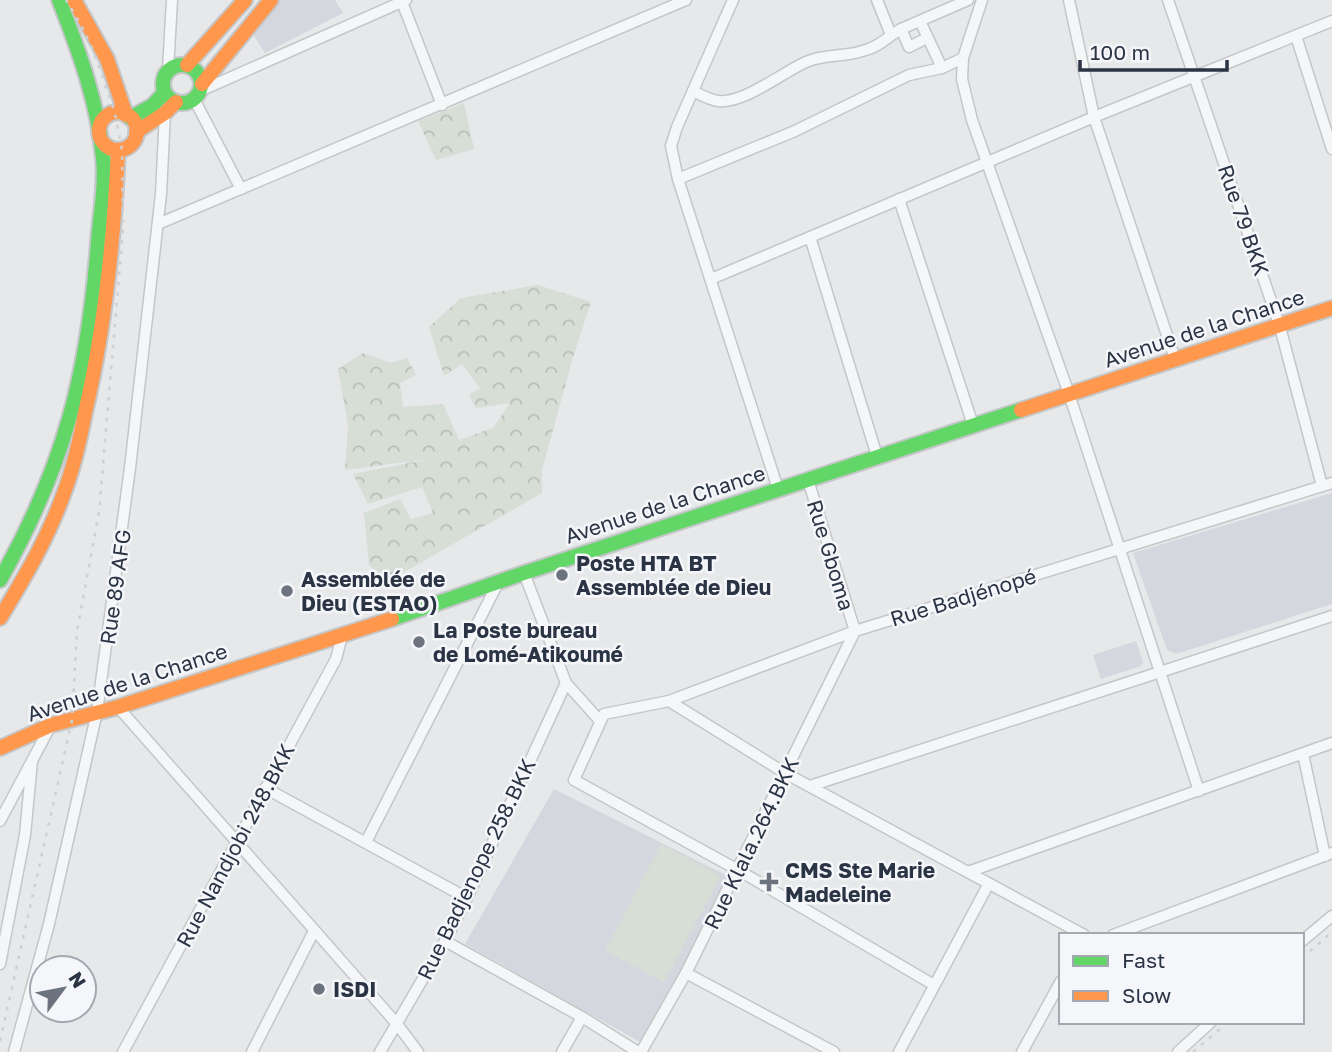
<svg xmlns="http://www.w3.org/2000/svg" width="1332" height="1052" font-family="'Golos Text',sans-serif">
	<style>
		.built { fill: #d4d7dd }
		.grass { fill: #d6ded6 }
		.forest { fill: url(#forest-crowns) }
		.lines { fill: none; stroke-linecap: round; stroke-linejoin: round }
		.street-casing { stroke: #c4c6c8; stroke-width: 13 }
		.fast-casing { stroke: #c4c6c8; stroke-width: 18 }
		.slow-casing { stroke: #c4c6c8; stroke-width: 18 }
		.street { stroke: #f5f6f7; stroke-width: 10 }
		.fast { stroke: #63d668; stroke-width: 14 }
		.slow { stroke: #ff974d; stroke-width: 14 }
		.rail { stroke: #cecfd2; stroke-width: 2.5; stroke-dasharray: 3.5 7; stroke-linecap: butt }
		.poi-dot { fill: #6c737f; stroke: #f4f6f9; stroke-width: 2.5 }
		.labels { text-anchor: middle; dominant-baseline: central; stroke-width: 5; stroke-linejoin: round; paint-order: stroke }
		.street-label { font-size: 21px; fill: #2b3445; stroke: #f4f6f9 }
		.poi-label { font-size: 21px; font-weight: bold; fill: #2b3445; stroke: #f4f6f9; text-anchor: start }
	</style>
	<defs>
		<pattern id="forest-crowns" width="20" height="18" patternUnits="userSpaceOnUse" patternTransform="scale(1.75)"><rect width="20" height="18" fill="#d6ded6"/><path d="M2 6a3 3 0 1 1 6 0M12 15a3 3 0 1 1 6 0" fill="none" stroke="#b8bfb9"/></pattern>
	</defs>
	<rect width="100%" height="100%" fill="#e6e8ea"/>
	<g class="built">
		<polygon points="281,0 335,0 343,13 265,53 251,31"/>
		<polygon points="1332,493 1332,604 1176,654 1167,650 1133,553"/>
		<polygon points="1136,641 1143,662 1141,666 1101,679 1093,655"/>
		<polygon points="554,789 730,877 642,1043 465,944"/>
	</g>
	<polygon class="grass" points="661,844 721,876 664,982 605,951"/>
	<g class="forest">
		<polygon points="464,103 474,149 436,160 418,121"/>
		<polygon points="538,285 591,302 573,357 542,470 542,493 387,582 369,565 364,513 400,499 411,519 433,513 422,487 368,504 353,474 429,459 345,470 348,426 338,369 363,353 391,363 407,358 416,375 400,383 403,407 443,404 459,440 493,428 510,403 476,408 469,395 480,388 462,364 444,376 429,327 461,298"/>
	</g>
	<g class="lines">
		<g class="street-casing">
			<g id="street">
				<polyline points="733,0 677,127 671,146 678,179 778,489"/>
				<polyline points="877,0 891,35"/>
				<polyline points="982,0 963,58 962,79 972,120 1069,394 1199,791"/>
				<polyline points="1069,0 1094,117 1175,359"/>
				<polyline points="1168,0 1280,327 1322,486"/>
				<polyline points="402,2 442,105"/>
				<polyline points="920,21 942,68"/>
				<polyline points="901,29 909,47 927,38"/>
				<polyline points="1296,36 1332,149"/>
				<polyline points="168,70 172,0"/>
				<polyline points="200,91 406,0"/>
				<path d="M 693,91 C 701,95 710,100 718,101 C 744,104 783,72 806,62 C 823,54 842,57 859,52 C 880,47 884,39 901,29 L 968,0"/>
				<polyline points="194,99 241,189"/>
				<polyline points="678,179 795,131 909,75 942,68 963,58"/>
				<polyline points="899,199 973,425"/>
				<polyline points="158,224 686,0"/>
				<polyline points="810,237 877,456"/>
				<polyline points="711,279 1094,117 1332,21"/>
				<polyline points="524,573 566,683 600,721"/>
				<polyline points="669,701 785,773 1084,935"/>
				<polyline points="118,707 397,1024 418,1052"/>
				<polyline points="1303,754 1325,856"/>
				<polyline points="810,786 1332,616"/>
				<polyline points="265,788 467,898"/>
				<polyline points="0,821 51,725"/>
				<polyline points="366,842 499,581"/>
				<polyline points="968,872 1332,743"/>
				<polyline points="1113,935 1332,853"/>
				<polyline points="445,941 582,1017 638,1052"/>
				<polyline points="1302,941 1332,916"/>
				<polyline points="0,964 25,835 32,761"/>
				<polyline points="686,973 834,1052"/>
				<polyline points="934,985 738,870 574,780 604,714 669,701 855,631 1332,483"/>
				<polyline points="14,1052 49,924 97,712 130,468 161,194 165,113"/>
				<polyline points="123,1052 336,659 342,636"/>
				<polyline points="252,1052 314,931"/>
				<polyline points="380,1052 445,941 467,898 566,683"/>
				<polyline points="562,1052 582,1017"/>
				<polyline points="641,1052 686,973 855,631 808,480"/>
				<polyline points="899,1052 988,885"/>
				<polyline points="1022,1052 1061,981"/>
				<polyline points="1178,1052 1211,1022"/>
			</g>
		</g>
		<g class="fast-casing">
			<g id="fast">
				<circle cx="182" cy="84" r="19"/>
				<polyline points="130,118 152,106 164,93"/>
				<path d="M 0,580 C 65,465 88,373 98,242 C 100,214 106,186 103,158 C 98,103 79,51 59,0"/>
				<polyline points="392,619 524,573 1021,410"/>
			</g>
		</g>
		<g class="slow-casing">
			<g id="slow">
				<polyline points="74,0 107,59 126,115"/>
				<polyline points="187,65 245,0"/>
				<polyline points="202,84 271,0"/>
				<circle cx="118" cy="131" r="19"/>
				<polyline points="136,132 165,113 176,102"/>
				<polyline points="1021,410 1332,308"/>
				<path d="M 0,618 C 25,577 49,536 65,490 C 74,466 80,439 85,413 C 105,327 114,239 118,150"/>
				<polyline points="0,748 51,725 118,707 392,619"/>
			</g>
		</g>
		<use href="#street" class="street"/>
		<use href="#fast" class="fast"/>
		<use href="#slow" class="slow"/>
		<g class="rail">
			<polyline points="1302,958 1332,932"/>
			<polyline points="0,1041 72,720 77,631 99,512 123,230 122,150 115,113 93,50 81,25 66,0"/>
			<polyline points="1193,1052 1228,1022"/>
		</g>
	</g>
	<g class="poi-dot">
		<circle cx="562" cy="575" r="7"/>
		<circle cx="287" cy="591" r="7"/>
		<circle cx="419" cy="642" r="7"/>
		<path d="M765.5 871.5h7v7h7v7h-7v7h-7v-7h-7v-7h7z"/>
		<circle cx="319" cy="989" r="7"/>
	</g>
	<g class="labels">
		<g class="street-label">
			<text transform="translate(1244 220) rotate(71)">Rue 79 BKK</text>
			<text transform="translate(1204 328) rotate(-18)">Avenue de la Chance</text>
			<text transform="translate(665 504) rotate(-18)">Avenue de la Chance</text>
			<text transform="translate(831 555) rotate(73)">Rue Gboma</text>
			<text transform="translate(115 587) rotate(-82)">Rue 89 AFG</text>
			<text transform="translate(963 597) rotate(-17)">Rue Badjénopé</text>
			<text transform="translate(127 682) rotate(-18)">Avenue de la Chance</text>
			<text transform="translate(751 843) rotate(-64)">Rue Klala.264.BKK</text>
			<text transform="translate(235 845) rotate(-62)">Rue Nandjobi 248.BKK</text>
			<text transform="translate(476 869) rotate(-64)">Rue Badjenope 258.BKK</text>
		</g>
		<g class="poi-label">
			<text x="576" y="563">Poste HTA BT<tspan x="576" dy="24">Assemblée de Dieu</tspan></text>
			<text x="301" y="579">Assemblée de<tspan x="301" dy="24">Dieu (ESTAO)</tspan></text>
			<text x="433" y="630">La Poste bureau<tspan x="433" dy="24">de Lomé-Atikoumé</tspan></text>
			<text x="785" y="870">CMS Ste Marie<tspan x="785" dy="24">Madeleine</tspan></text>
			<text x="333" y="989">ISDI</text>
		</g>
	</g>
	<rect x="1059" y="933" width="245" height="91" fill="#f4f6f9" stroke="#a4a8b1" stroke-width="2"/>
	<rect x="1073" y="956" width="35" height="10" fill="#63d668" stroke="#a4a8b1" stroke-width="2"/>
	<text x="1122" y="968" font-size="21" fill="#2b3445">Fast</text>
	<rect x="1073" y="991" width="35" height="10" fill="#ff974d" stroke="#a4a8b1" stroke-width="2"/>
	<text x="1122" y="1003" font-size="21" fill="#2b3445">Slow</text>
	<g transform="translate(63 989) rotate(58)"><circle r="33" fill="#f4f6f9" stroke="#a4a8b1" stroke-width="2"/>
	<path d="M0-5L12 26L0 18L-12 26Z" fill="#6c737f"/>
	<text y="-10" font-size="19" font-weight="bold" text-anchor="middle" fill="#2b3445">N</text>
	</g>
	<path d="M1080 60v10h147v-10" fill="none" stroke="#2b3445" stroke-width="3.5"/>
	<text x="1090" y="60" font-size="21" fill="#2b3445" stroke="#f4f6f9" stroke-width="5" paint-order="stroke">100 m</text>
</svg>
